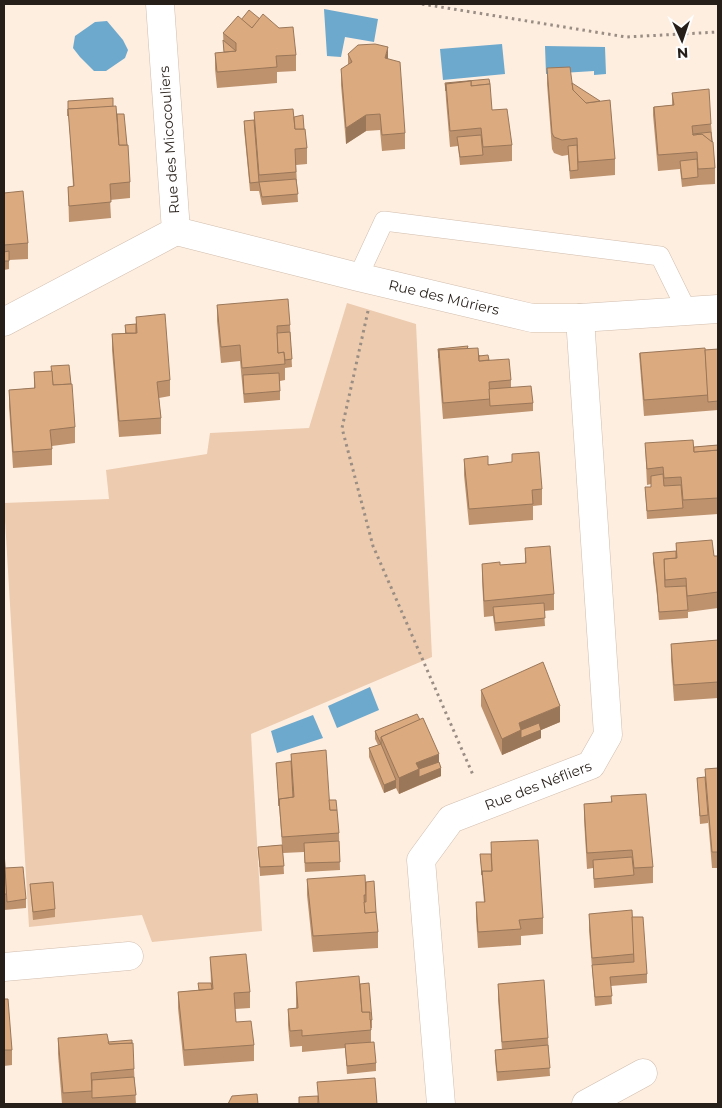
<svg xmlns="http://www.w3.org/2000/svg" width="722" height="1108" font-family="Montserrat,sans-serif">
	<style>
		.green { fill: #eccbaf }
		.water { fill: #6da8cd }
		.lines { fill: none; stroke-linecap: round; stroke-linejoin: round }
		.service-casing { stroke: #d1bdac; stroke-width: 20 }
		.minor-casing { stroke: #d1bdac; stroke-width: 29 }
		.path { stroke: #9a8d83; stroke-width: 3; stroke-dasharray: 2.5 4; stroke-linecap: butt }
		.service { stroke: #fff; stroke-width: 19 }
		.minor { stroke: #fff; stroke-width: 28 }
		.wall { fill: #bd926d }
		.shaded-wall { fill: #9a7759 }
		.building { fill: #dcaa7f; stroke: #9a7759 }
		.labels { text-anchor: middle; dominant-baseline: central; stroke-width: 4; stroke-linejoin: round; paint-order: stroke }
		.street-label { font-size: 14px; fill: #261e18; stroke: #fefefe }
	</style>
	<rect width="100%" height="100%" fill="#feeee0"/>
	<polygon class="green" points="347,303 416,324 432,657 251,734 262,931 152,942 142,915 29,927 4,503 109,499 106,470 207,454 210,433 309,428"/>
	<g class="water">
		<polygon points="324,9 378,19 374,42 345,37 341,57 327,56"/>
		<polygon points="107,21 123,40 128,50 125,58 106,71 94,71 80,57 73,48 75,36 95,22"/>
		<polygon points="502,44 505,74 443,80 440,49"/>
		<polygon points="545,46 605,47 606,74 594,75 594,71 546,74"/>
		<polygon points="370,687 379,710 337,728 328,706"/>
		<polygon points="313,715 323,738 277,753 271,731"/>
	</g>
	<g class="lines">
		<g class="service-casing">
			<polyline id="service" points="358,277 384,221 660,256 687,311"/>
		</g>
		<g class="minor-casing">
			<g id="minor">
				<path id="s1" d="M 176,231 L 358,277 L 532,318 L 580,318 L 718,309"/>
				<polyline points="4,322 176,231 160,4"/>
				<polyline points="4,967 129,956"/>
				<path id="s2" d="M 441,1104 L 421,860 L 451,819 L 591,765 L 608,735 L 580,318"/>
				<polyline points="586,1104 643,1073"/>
			</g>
		</g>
		<g class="path">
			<polyline points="422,4 626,37 718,32"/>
			<polyline points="368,311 342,428 373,546 473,775"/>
		</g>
		<use href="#service" class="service"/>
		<use href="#minor" class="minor"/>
	</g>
	<g class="wall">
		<polygon points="241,20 296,55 296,71 277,72 277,83 217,88 215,69 215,53 224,52 223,33"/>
		<polygon points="348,54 388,58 405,133 405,149 382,151 380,130 366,131 346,144 341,85 341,69 348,65"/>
		<polygon points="547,68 572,83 615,159 615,175 570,179 568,155 562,156 554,153 552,149 547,84"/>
		<polygon points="445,83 492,110 512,145 512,161 460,165 458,146 450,147 446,100"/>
		<polygon points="672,93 711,124 715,168 715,184 698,185 682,187 680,169 658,171 653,115 653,107 672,105"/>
		<polygon points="68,101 113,107 117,114 130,182 130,198 110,200 111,218 69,222 68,187 73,186"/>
		<polygon points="254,112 294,117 304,129 307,148 307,164 296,165 298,202 262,205 259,191 250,191 244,129 244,121 254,120"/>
		<polygon points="4,193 28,243 28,259 9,260 9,269 4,270"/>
		<polygon points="217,305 290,325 292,367 285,368 285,380 280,381 280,400 244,403 240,361 221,363 217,321"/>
		<polygon points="136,317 170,380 170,396 159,398 161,418 161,434 119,437 112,350 112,334 125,333 125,325 136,324"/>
		<polygon points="438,349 468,349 489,360 511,380 511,388 533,403 533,411 443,419 438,357"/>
		<polygon points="718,349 718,410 644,416 639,353"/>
		<polygon points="51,366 75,427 75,443 52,446 52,465 13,468 9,406 9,390 34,388 34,372 51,371"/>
		<polygon points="645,443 694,447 718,445 718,514 647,519 645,487 651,487 651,484 647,485"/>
		<polygon points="464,459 488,464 542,489 542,505 533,506 533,520 469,525 464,475"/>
		<polygon points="676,543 714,556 718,556 718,608 688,612 688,618 659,620 657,596 653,562 653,553 676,551"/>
		<polygon points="525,548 554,594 554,610 544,611 545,626 495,631 493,616 484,617 482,580 482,564 500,565 525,563"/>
		<polygon points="718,640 718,698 674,701 671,660 671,644"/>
		<polygon points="481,690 560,722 541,730 541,738 502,755 481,706"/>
		<polygon points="375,731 439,762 441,776 399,794 396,788 384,793 369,757 369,748 378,745 375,739"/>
		<polygon points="291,754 329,800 339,833 340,870 305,872 304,852 283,853 284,874 260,876 258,847 282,845 276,763 291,762"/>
		<polygon points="718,768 718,868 712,868 708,819 708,823 700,824 697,778 705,777 705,769"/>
		<polygon points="611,796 653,867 653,883 594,888 593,868 587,869 584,820 584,804 611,802"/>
		<polygon points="491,842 543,918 543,934 521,936 521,945 478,948 476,918 476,902 484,902 480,854 491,857"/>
		<polygon points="4,852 5,868 26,899 26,908 4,910"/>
		<polygon points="307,879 366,882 376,912 378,932 378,948 313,952 307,895"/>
		<polygon points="30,884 55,909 55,917 33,920"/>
		<polygon points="589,914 632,917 647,974 647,983 611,986 612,1004 595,1006 589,930"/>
		<polygon points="210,957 250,992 250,1008 235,1009 236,1022 254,1045 254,1061 184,1066 178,1008 178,992 198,990 211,983"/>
		<polygon points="296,982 360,984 372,1020 372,1028 371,1028 371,1042 376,1063 376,1071 347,1074 345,1048 302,1052 302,1046 290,1047 288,1025 288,1009 296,1008"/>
		<polygon points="498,984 548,1038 550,1076 497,1081 495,1059 495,1050 502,1050 498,1000"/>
		<polygon points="4,999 12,1050 12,1065 4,1066"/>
		<polygon points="58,1038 108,1042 134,1069 136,1104 62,1104 58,1054"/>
	</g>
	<g class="shaded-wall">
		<polygon points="388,47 388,63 385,58"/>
		<polygon points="366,115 366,131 346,144 346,128"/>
		<polygon points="560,706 560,722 541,730 541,738 502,755 502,739 519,723"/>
		<polygon points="439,754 439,769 441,768 441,776 419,785 419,777 419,785 399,794 399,778 416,763"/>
		<polygon points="396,780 396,788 384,793 384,785"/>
	</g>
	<g class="building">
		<polygon points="249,10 260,19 252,28 241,20"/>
		<polygon points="263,14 279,28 293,27 296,55 276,56 277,67 217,72 215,53 236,51 236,43 223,33 238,16 252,28"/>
		<polygon points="223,40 236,51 224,52"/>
		<polygon points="375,44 388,47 385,58 400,62 405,133 382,135 380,114 366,115 346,128 341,69 352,62 348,54 358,45"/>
		<polygon points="570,67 573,90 586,103 610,100 615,159 578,162 577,138 562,140 554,137 552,133 547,68"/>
		<polygon points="489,79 490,84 471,86 471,81 446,84 446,91 445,83"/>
		<polygon points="471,81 471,86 490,84 492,110 507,109 512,145 483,147 481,128 450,131 446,84"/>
		<polygon points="572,83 600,101 586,103 573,90"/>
		<polygon points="709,89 711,124 692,126 693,135 702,134 713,142 715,168 698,169 697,152 658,155 654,107 674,105 672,93"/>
		<polygon points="113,98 113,107 68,109 68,116 68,101"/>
		<polygon points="116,106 119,145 128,145 130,182 110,184 111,202 69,206 68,187 74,186 68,109"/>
		<polygon points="293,109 295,129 305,129 307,148 295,149 296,172 259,175 254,112"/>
		<polygon points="117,114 124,114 127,145 119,145"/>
		<polygon points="303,115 304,129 295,129 294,117"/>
		<polygon points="254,120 259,182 250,183 244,121"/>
		<polygon points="711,132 712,142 702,134 693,135 693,134"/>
		<polygon points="481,135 483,155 460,157 457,137"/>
		<polygon points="577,145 578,170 570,171 568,146"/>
		<polygon points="697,159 698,177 682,179 680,161"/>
		<polygon points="296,179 298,194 262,197 259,182"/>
		<polygon points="23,191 28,243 4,245 4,193"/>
		<polygon points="9,251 9,261 4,261 4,252"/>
		<polygon points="288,299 290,325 277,326 278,353 284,352 285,364 242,368 240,345 221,347 217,305"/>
		<polygon points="165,314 170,380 157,382 161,418 119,421 112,334 137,333 136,317"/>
		<polygon points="136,324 136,333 126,333 125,325"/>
		<polygon points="290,332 292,359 285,360 284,352 278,353 277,333"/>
		<polygon points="468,346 467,349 439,350 439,358 438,349"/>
		<polygon points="478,348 479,361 509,359 511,380 489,382 490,399 443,403 439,350"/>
		<polygon points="705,348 708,395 644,400 640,353"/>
		<polygon points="718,349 718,401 708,402 705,350"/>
		<polygon points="488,355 489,360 479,361 479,356"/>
		<polygon points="69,365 71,384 53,385 51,366"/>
		<polygon points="52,371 53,385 72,384 75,427 50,430 52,449 13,452 9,390 35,388 34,372"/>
		<polygon points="279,373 280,391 244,394 243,375"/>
		<polygon points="531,386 533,403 490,406 489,389"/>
		<polygon points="693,440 694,452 718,450 718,498 683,500 681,477 664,478 663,467 647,469 645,443"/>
		<polygon points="718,445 718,450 694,452 694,447"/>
		<polygon points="539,452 542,489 532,490 533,504 469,509 464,459 488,456 488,465 512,462 512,454"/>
		<polygon points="663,474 664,486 681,485 683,508 647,511 645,487 651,487 651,476"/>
		<polygon points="712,540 714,556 718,556 718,592 687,596 686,578 665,580 664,559 677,558 676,543"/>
		<polygon points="550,546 554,594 484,601 482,564 500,562 500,565 526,563 525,548"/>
		<polygon points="676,551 676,558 664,559 665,587 686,586 688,610 659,612 657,588 653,553"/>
		<polygon points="544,603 545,618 495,623 493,607"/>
		<polygon points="718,640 718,682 674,685 671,644"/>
		<polygon points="543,662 560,706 519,723 521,730 502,739 481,690"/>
		<polygon points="417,714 420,720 381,737 381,744 375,731"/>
		<polygon points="423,718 439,754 416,763 419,769 399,778 381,737"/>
		<polygon points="539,723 541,730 521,738 521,730"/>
		<polygon points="381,744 396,780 384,785 369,748"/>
		<polygon points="326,750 330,810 337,810 339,833 282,837 279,799 294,797 291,754"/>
		<polygon points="291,761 293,797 279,799 279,806 276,763"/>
		<polygon points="439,762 441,768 419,777 419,769"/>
		<polygon points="718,768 718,852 712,852 705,769"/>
		<polygon points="705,777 708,815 700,816 697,778"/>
		<polygon points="646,794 653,867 634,868 632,850 587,853 584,804 612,802 611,796"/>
		<polygon points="329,800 336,800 337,810 330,810"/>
		<polygon points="538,840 543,918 519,920 521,929 478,932 476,902 485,902 482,871 492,871 491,842"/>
		<polygon points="339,841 340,862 305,863 304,843"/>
		<polygon points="282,845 284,866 260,867 258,847"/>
		<polygon points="4,852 7,894 4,894"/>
		<polygon points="480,854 491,854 492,871 482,871 482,875"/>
		<polygon points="632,857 634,875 594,879 593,860"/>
		<polygon points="23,867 26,899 7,902 5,868"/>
		<polygon points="365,875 366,895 364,895 365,913 376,912 378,932 313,936 307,879"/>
		<polygon points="374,881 376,912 365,913 364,902 366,902 366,882"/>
		<polygon points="53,882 55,909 33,912 30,884"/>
		<polygon points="632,910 634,954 592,958 589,914"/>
		<polygon points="632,917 643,917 647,974 610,977 612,996 595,997 592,965 634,962"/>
		<polygon points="246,954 250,992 234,993 236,1022 251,1021 254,1045 184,1050 178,992 213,989 210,957"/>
		<polygon points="359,976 362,1012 370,1012 371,1030 302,1036 302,1030 290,1031 288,1009 298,1008 296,982"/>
		<polygon points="544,980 548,1038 502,1042 498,984"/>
		<polygon points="198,983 211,983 212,989 199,990"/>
		<polygon points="369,983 372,1020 370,1020 370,1012 362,1012 360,984"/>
		<polygon points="4,999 8,999 12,1050 4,1050"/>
		<polygon points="107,1034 109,1044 133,1043 134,1069 91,1073 92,1091 63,1093 58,1038"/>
		<polygon points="132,1040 132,1043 109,1044 108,1042"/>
		<polygon points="374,1042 376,1063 347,1066 345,1044"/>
		<polygon points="548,1045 550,1068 497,1072 495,1050"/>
		<polygon points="134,1077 136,1095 92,1098 92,1080"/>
		<polygon points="375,1078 377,1104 319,1104 317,1082"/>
		<polygon points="257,1094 258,1104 228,1104 232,1096"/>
		<polygon points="318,1096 318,1104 299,1104 299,1097"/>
	</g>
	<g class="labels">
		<g class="street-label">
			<text transform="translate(169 140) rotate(-94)">Rue des Micocouliers</text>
			<text stroke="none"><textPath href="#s1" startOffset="276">Rue des Mûriers</textPath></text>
			<text stroke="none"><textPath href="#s2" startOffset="389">Rue des Néfliers</textPath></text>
		</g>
	</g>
	<rect width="722" height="1108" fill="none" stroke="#261e18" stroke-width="10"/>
	<g transform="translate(682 40) rotate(177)" stroke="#fefefe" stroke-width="4" paint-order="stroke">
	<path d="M0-4L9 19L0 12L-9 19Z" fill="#261e18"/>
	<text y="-8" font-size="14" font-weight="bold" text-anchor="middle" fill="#261e18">N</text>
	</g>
</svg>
